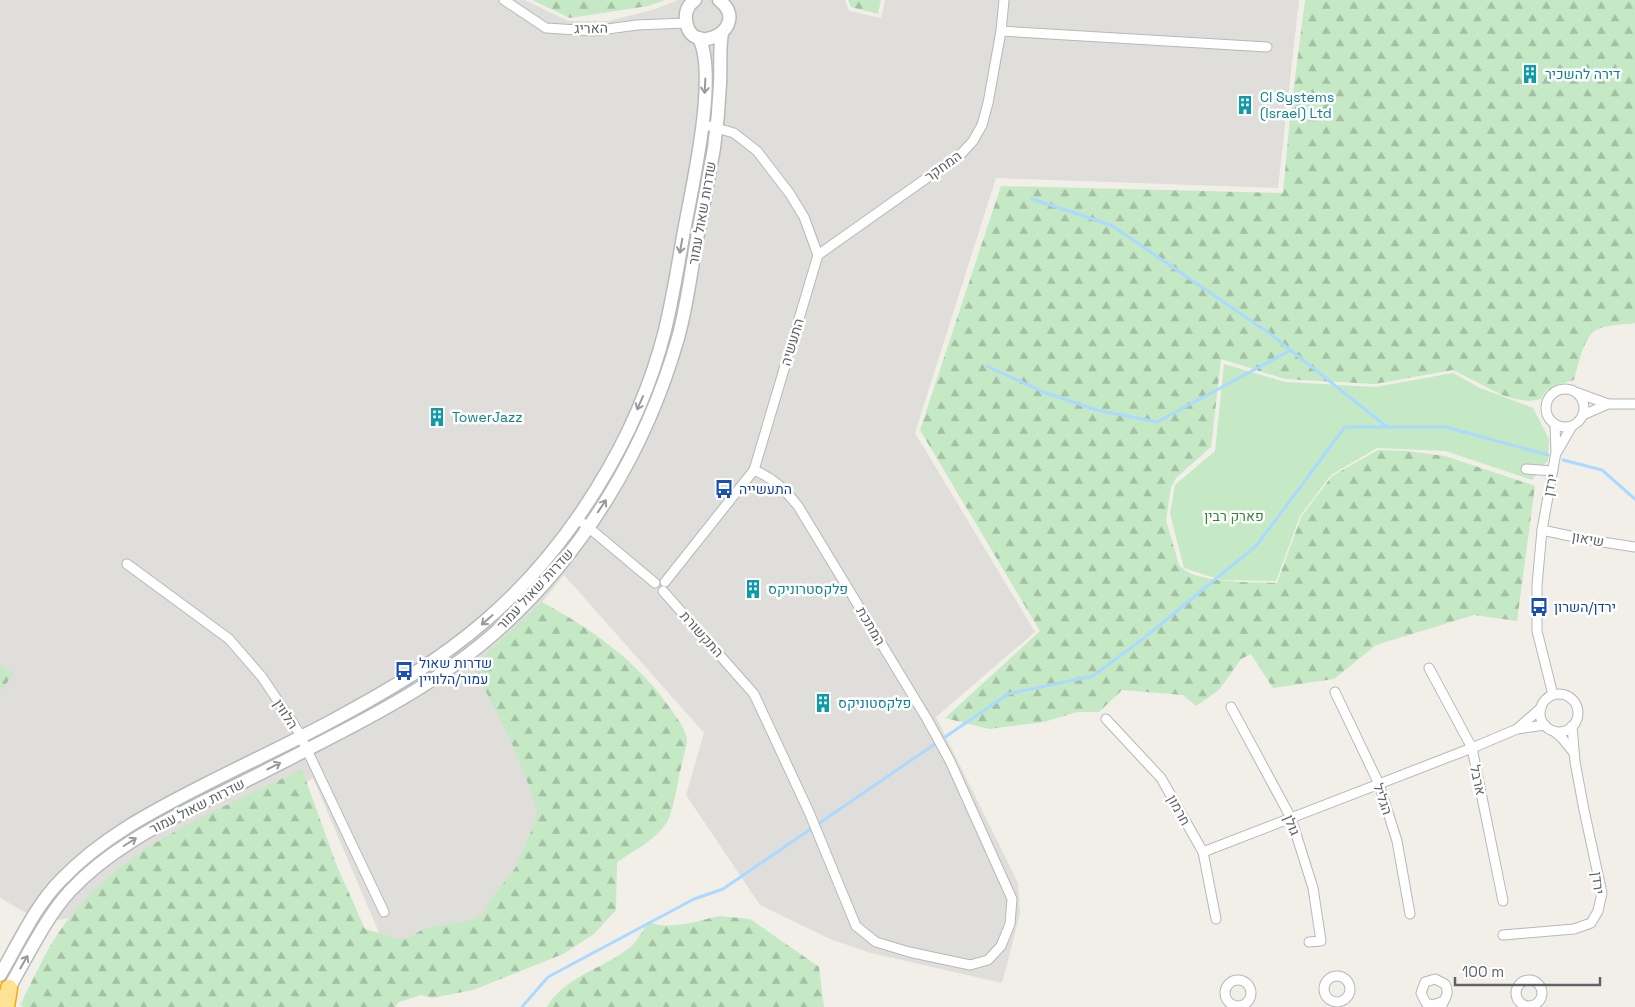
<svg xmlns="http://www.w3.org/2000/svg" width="1635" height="1007" font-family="'Space Grotesk',Heebo,sans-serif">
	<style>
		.industrial { fill: #e0deda }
		.forest { fill: url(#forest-firs) }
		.green { fill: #c5e8c5 }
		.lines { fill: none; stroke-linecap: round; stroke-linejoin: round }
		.stream { stroke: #aadaff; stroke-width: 3 }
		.street-casing { stroke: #b5b8bc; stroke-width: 11 }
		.secondary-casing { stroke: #b6babf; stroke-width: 15 }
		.highway-casing { stroke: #f9ab00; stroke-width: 19 }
		.street { stroke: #fff; stroke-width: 9 }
		.secondary { stroke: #fff; stroke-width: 12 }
		.highway { stroke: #fde293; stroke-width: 16 }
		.oneway { stroke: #979a9d }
		.labels { text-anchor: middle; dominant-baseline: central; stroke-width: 5; stroke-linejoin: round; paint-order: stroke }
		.street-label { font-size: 14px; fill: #5f6368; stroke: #fff }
		.culture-label { font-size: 14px; fill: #0d838f; stroke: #fff; text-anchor: start }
		.transit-label { font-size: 14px; fill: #164399; stroke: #fff; text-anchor: start }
		.park-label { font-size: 14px; fill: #348238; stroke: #fff }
	</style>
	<defs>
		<pattern id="forest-firs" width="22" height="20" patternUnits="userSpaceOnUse" patternTransform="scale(1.25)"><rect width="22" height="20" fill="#c5e8c5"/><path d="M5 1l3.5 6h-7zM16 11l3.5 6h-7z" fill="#a3c0a4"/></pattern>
	</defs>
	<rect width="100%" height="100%" fill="#f1efe8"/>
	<polygon class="industrial" points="0,0 525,0 568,21 609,21 652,10 678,0 845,0 849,11 881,18 885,0 1299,0 1278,188 996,178 915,433 1035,632 936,717 1018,883 1020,914 1002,983 871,953 830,939 760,905 686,795 704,733 564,575 490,666 551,814 510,897 459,946 389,956 313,778 190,850 101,914 42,922 0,898"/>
	<g class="forest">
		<polygon points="532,0 665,0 648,6 570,18"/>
		<polygon points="848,0 881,0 878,14 851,7"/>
		<path d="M 1305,0 L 1635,0 L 1635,323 C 1623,325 1607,324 1596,330 C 1583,338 1578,366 1574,380 C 1561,384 1547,385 1541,399 L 1529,401 L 1515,399 L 1502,395 L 1453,370 L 1375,384 L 1285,379 L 1221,359 L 1211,447 L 1176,478 L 1171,487 L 1166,520 L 1179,565 C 1193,584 1254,582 1277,583 L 1301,517 L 1332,476 L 1378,450 L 1407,451 L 1445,456 L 1535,486 L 1517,621 L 1474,615 L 1376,645 L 1334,679 L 1273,688 L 1251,654 L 1241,659 L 1219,690 L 1196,706 L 1183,695 L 1122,690 L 1099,712 L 1077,712 L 1044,722 L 989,729 L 945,718 L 1040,631 L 920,430 L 1001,186 L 1283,193 L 1290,118 Z"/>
		<path d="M 542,602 C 593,630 639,662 672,711 C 678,720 686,729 687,741 C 687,744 680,771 679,777 C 676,791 673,814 665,825 C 654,841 633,851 617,862 L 616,910 L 594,934 L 563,954 L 473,990 L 432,998 L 421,995 L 399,1002 L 395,1007 L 24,1007 L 20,1005 C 34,978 46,949 64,925 C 82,901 109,874 134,857 C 186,821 246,797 302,769 L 336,864 L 365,929 L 399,939 L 409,938 L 423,929 L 471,920 L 486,912 L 489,902 L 516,867 L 535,822 L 537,811 L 531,791 L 510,739 L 473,666 Z"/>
		<polygon points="0,664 14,673 0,692"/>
		<path d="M 719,916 L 750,919 L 819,967 L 824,1007 L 547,1007 C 564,977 602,969 628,949 C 636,943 643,930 649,922 C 669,931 697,921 719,916 Z"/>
	</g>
	<polygon class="green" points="1224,364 1285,382 1375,387 1453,373 1480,388 1533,408 1549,439 1548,460 1532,480 1445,451 1377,448 1331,475 1300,516 1276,581 1221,580 1184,568 1170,514 1175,485 1215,451"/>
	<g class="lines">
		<g class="stream">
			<polyline points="1032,199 1111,225 1269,333 1386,426"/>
			<polyline points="987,366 1043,392 1097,410 1157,422 1291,350"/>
			<polyline points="1563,460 1602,470 1635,499"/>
			<polyline points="522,1007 548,977 694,899 723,889 1008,694 1093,676 1144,638 1257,545 1345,427 1446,427 1548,455"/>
		</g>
		<g class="street-casing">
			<g id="street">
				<polyline points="504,0 546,28 593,31 637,25 686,23"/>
				<polyline points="1001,31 1267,47"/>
				<polyline points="818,255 962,153 973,141 982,125 988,103 1001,31 1004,0"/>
				<circle cx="1565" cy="408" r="19"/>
				<polyline points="1578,393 1608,404 1635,404"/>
				<polyline points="1583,415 1608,404"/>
				<polyline points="1557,452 1572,426"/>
				<polyline points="1526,469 1553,471"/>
				<polyline points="576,518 588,527 655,583"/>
				<polyline points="1542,530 1584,539 1635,547"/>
				<polyline points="127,564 229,639 262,677 298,731 384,912"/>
				<polyline points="665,582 754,470 818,255 804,217 790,194 757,151 734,133 702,124"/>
				<path d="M 663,591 L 754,694 L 809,812 L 856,926 L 876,942 L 909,952 L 970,965 L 988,960 L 1001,946 L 1010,924 L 1012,899 L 950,761 L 927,719 L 798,506 C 784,489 775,479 754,470"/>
				<polyline points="1429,668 1472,748 1503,901"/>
				<polyline points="1335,692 1379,784 1397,841 1410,914"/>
				<circle cx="1559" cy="713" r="19"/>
				<polyline points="1553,695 1537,631 1537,585 1542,530 1556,452 1555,425"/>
				<polyline points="1231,707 1291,818 1313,888 1321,941 1309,942"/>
				<polyline points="1106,719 1161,778 1203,852 1216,919"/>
				<polyline points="1517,729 1541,708"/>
				<polyline points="1554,731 1562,738 1574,753"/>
				<polyline points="1203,852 1472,748 1517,729 1545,725"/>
				<polyline points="1503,935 1574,929 1591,923 1598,911 1602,893 1584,810 1575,762 1572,726"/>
				<circle cx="1337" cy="989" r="13"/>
				<circle cx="1529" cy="993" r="13"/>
				<circle cx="1238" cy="993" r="13"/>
				<path d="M 1441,1007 C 1445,999 1450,993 1445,984 L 1435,979 L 1425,982 L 1421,993 L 1426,1003 L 1433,1005 L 1444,1001"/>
			</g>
		</g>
		<g class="secondary-casing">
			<g id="secondary">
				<path d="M 695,0 C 688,5 685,12 686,20 C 690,61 754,27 719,0"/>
				<path d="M 0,975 C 19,943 35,906 61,880 C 101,838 151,812 202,786 C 247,763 293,742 337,718 C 389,690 440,660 485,621 C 569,549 638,438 665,330 C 673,298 678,264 684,231 C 692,187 718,76 699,38"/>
				<path d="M 5,995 C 24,963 45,918 70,891 C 108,850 158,825 209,799 C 243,782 278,765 312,747 C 377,714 443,679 497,631 C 584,553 646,450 678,338 C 686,310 690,279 695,250 C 701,216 708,182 714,148 C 717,127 719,106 720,84 C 721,67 719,50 722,33"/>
			</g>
		</g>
		<g class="highway-casing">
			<polyline id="highway" points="6,1007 9,988"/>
		</g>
		<use href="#street" class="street"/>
		<use href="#secondary" class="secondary"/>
		<use href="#highway" class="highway"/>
	</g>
	<defs><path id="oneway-shaft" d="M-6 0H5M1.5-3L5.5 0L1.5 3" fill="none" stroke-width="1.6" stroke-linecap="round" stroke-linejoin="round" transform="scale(1.25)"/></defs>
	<g class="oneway">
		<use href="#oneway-shaft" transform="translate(705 86) rotate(93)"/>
		<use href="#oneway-shaft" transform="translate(681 246) rotate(100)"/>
		<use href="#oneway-shaft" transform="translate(640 403) rotate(114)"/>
		<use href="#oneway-shaft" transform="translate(602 506) rotate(-56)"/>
		<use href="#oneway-shaft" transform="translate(487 620) rotate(139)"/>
		<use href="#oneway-shaft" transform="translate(274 766) rotate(-27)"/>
		<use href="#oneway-shaft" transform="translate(130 842) rotate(-32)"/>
		<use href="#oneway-shaft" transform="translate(24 962) rotate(-60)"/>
	</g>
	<defs>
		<g id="building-bare" transform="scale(1.5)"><path d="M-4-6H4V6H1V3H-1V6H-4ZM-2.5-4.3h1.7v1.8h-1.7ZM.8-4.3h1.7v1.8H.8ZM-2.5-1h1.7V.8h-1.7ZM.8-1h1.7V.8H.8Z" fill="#0f9aa8" stroke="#fff" stroke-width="2.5" paint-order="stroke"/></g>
		<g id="bus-bare" transform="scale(1.5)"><path d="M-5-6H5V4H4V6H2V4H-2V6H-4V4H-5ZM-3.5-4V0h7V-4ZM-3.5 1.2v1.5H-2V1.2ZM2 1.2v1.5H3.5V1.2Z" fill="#1a4fb4" stroke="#fff" stroke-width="2.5" paint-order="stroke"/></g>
	</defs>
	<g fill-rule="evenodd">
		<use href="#building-bare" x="1530" y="74"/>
		<use href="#building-bare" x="1245" y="105"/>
		<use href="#building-bare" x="437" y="417"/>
		<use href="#bus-bare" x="724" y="489"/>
		<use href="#building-bare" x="753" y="589"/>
		<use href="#bus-bare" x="1539" y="607"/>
		<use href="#bus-bare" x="404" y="671"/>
		<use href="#building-bare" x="823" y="703"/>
	</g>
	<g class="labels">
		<g class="street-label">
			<text transform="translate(591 28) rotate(-1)">האריג</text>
			<text transform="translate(943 166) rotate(-36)">המחקר</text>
			<text transform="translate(702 213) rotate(-80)">שדרות שאול עמור</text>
			<text transform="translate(792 342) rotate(-73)">התעשיה</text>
			<text transform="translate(1550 485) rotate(-79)">ירדן</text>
			<text transform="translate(1588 539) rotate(10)">שיאון</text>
			<text transform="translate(535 589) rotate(-47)">שדרות שאול עמור</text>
			<text transform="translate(871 626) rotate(59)">המתכת</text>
			<text transform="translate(702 634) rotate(48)">התקשורת</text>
			<text transform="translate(286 714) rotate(57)">הלווין</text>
			<text transform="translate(1478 780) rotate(78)">ארבל</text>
			<text transform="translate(1383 799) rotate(71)">הגליל</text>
			<text transform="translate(197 806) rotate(-27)">שדרות שאול עמור</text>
			<text transform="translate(1179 810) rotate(61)">חרמון</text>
			<text transform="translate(1292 825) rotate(68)">גולן</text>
			<text transform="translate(1598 883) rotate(83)">ירדן</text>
		</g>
		<g class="culture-label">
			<text x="1545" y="74">דירה להשכיר</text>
			<text x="1260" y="97">CI Systems<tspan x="1260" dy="16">(Israel) Ltd</tspan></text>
			<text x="452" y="417">TowerJazz</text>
			<text x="768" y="589">פלקסטרוניקס</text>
			<text x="838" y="703">פלקסטוניקס</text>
		</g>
		<g class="transit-label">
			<text x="739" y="489">התעשייה</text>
			<text x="1554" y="607">ירדן/השרון</text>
			<text x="419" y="663">שדרות שאול<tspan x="419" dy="16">עמור/הלוויין</tspan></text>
		</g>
		<g class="park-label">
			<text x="1234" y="516">פארק רבין</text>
		</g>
	</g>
	<path d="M1455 977v8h145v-8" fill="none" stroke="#5f6368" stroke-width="2.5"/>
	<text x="1462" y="977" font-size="15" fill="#5f6368" stroke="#ffffff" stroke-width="4" paint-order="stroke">100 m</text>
</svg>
